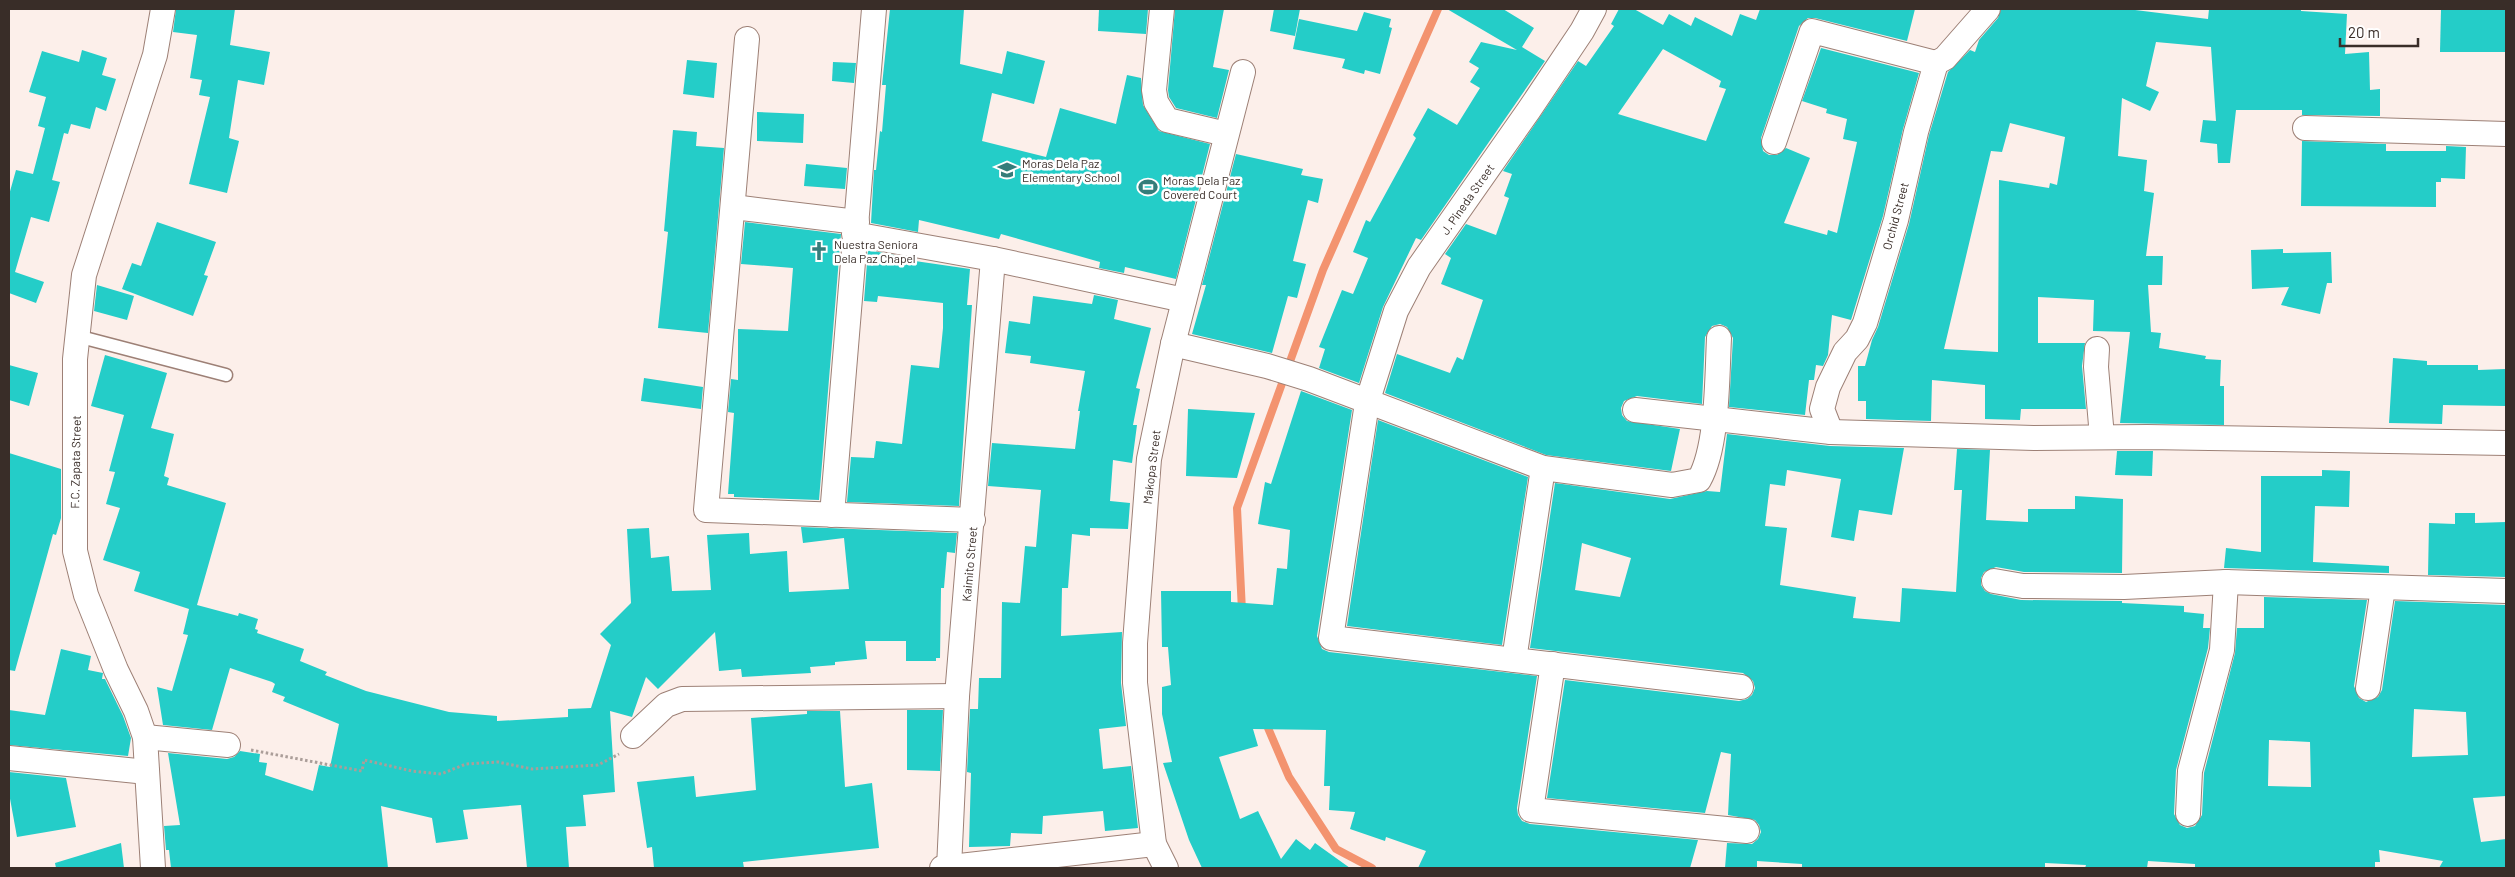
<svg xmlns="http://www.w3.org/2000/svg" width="2515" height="877" font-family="Barlow,sans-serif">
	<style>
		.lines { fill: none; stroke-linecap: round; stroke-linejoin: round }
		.stream { stroke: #f3936f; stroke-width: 8 }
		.building { fill: #24cdc8; fill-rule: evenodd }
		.service-casing { stroke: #9d8076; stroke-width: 15 }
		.minor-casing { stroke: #9d8076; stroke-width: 26 }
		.path { stroke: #ab9e99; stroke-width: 3; stroke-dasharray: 2.5 2.5; stroke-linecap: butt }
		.service { stroke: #fff; stroke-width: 12 }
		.minor { stroke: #fff; stroke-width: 24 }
		.labels { text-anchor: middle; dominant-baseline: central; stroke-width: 5; stroke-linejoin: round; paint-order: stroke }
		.poi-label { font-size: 12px; fill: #392d28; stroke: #fff; text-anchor: start }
		.street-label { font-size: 12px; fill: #392d28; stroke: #fff }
	</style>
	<rect width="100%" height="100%" fill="#fcefea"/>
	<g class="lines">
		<g class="stream">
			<polyline points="1242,611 1237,508 1323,270 1438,9"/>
			<polyline points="1265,721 1289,777 1336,849 1372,868"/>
		</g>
	</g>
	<g class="building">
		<polygon points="176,9 235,9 230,45 270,52 264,85 238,80 229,138 239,141 227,193 189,184 210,97 199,95 202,80 190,78 197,35 173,32"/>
		<polygon points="890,9 964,9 960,64 1002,74 1007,51 1045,61 1034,104 992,93 982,141 1046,157 1060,108 1116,124 1127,75 1141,78 1143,105 1159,131 1210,144 1176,279 1125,267 1124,273 1099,268 1100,262 1001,234 999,239 919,220 918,232 871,223 874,170 876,170 880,131 882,132 886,85 882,85"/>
		<polygon points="1099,9 1148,9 1146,34 1098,31"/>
		<polygon points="1175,9 1224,9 1213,67 1229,70 1217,118 1176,108 1169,97 1168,90"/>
		<polygon points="1274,9 1300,9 1295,36 1270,31"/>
		<polygon points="1447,9 1503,9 1534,28 1522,47 1545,61 1421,240 1416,238 1383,307 1359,383 1319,368 1325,349 1319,347 1342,290 1353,294 1368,258 1353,252 1366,220 1370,222 1416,138 1413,135 1428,108 1457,125 1480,88 1470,82 1479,68 1469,62 1481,42 1517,50"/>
		<path d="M 1619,9 L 1634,9 L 1663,25 L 1669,14 L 1691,26 L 1695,17 L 1732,36 L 1740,14 L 1756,20 L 1760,9 L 1915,9 L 1907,41 L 1815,18 L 1808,18 L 1799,26 L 1761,138 L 1763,151 L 1769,155 L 1777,155 L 1786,148 L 1810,158 L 1784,223 L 1827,235 L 1828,230 L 1837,233 L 1857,142 L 1843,139 L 1847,119 L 1826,113 L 1827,109 L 1802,101 L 1821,48 L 1919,73 L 1903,129 L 1883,216 L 1851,320 L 1832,315 L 1828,355 L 1823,366 L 1816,365 L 1814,380 L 1809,380 L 1805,415 L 1729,407 L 1733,338 L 1727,327 L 1720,324 L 1712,326 L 1705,337 L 1702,404 L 1637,396 L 1624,401 L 1621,408 L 1622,415 L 1627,421 L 1680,429 L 1671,471 L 1546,455 L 1385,393 L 1397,354 L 1450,373 L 1457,357 L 1463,360 L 1483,300 L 1441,284 L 1451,258 L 1445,254 L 1466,224 L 1496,235 L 1509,198 L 1504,196 L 1512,174 L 1503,171 L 1578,61 L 1586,66 L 1614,26 L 1611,24 ZM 1663,49 L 1721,81 L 1719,87 L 1726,89 L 1706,141 L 1618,114 Z"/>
		<path d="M 2001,9 L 2127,9 L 2208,19 L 2209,9 L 2301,9 L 2301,11 L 2347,14 L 2345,54 L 2369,52 L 2370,90 L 2380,89 L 2380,116 L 2302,115 L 2302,110 L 2236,110 L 2230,163 L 2218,163 L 2217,144 L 2200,142 L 2203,120 L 2216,121 L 2211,47 L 2156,42 L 2146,86 L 2159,92 L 2150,111 L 2122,98 L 2118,156 L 2147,160 L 2144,191 L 2154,193 L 2146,256 L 2163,256 L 2162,285 L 2148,285 L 2151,332 L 2161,333 L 2159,348 L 2206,356 L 2205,359 L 2221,360 L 2220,386 L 2224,386 L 2224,425 L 2120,423 L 2130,332 L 2093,331 L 2094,300 L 2038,297 L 2038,343 L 2085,343 L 2082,366 L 2086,409 L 2021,409 L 2020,420 L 1985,419 L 1985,385 L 1932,380 L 1931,421 L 1866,419 L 1866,401 L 1858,401 L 1858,366 L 1865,366 L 1872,340 L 1878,327 L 1909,224 L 1929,135 L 1948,72 L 1970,50 L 1975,52 L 1979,40 L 1998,18 ZM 2010,123 L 2065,137 L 2057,185 L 2050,183 L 2049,188 L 1999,180 L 1998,352 L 1944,349 L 1991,151 L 2002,152 Z"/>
		<polygon points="2441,9 2506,9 2506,52 2440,52"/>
		<polygon points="1364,12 1391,19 1389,27 1392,28 1380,74 1365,70 1364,74 1342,68 1345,59 1293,49 1299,19 1357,31"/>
		<polygon points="82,50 107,58 102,75 116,79 106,111 96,107 90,129 71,124 68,134 64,133 52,180 60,182 49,222 31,217 15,272 44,282 36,303 9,293 9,195 16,170 33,174 45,128 38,126 46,97 29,92 42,51 79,62"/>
		<polygon points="687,60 717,63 714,98 683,94"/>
		<polygon points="833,62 856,63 854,83 832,81"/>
		<polygon points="757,112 804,114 803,143 757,141"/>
		<polygon points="673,130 697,132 696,146 724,148 708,333 658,328 668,232 664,231"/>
		<polygon points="2302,141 2386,144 2386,151 2446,151 2446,146 2466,147 2465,179 2441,178 2441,182 2436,182 2436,207 2301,206"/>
		<polygon points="1236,154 1303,169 1301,175 1323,179 1318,203 1308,200 1293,261 1306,264 1297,298 1288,296 1272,353 1192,334 1206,285 1202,285"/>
		<polygon points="806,164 847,168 845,189 804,186"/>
		<polygon points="157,222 216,242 204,275 208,276 193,316 122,289 132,263 141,266"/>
		<polygon points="745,222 841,234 819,500 734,497 734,494 728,494 734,413 728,412 731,379 738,380 738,329 788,331 793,268 741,264"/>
		<polygon points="2283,249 2283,253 2331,252 2332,283 2327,283 2320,314 2281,305 2289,287 2252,289 2251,250"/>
		<polygon points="868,250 915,259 915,261 970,269 967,305 972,305 959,506 847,502 851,457 874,458 876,441 902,444 911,365 939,368 943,328 943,303 878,296 877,302 864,301"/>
		<polygon points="97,285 134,296 127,320 94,311"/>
		<polygon points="1094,295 1118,300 1114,319 1151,328 1136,388 1140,389 1133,425 1137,425 1132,463 1113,460 1110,501 1130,503 1128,529 1090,528 1090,536 1072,534 1068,588 1062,588 1061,636 1122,632 1121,683 1126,726 1099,729 1103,769 1131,766 1138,828 1105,831 1103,811 1043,816 1042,834 1011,833 1010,846 969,847 971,773 967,772 970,709 978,709 979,678 1001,678 1002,602 1020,603 1025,546 1036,547 1041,490 988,486 992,443 1075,449 1080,411 1078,411 1085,371 1030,363 1031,356 1005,353 1009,321 1030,324 1033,296 1092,304"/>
		<polygon points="105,355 167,373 151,428 174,434 164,476 169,478 167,485 226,503 197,605 238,616 239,613 258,619 255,629 258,630 257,633 304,649 300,661 327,672 325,675 366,691 449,712 497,716 497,721 568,717 568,709 591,708 611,645 600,634 631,603 627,529 649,528 651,558 669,556 672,591 711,590 707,535 749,533 750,554 787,551 789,592 849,589 844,538 803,543 801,527 957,533 955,553 947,552 944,588 941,588 940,658 936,658 936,661 906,661 906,641 865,641 867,659 835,662 835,665 810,667 811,673 742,677 741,669 719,671 715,632 658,689 646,677 632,717 610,711 615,792 583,795 586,826 566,827 569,868 527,868 521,805 463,810 468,839 436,843 432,818 381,806 388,868 171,868 169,850 166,850 164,826 180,825 168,753 227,759 234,757 240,751 260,754 259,762 267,763 265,775 313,791 319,765 330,767 339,724 283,701 285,697 272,692 275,684 272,682 230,668 212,730 163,725 157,687 172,691 188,635 183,634 189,609 134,591 140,572 103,560 120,508 106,504 115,472 109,471 124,415 91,406"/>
		<polygon points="2393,358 2427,361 2427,365 2478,365 2478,370 2506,369 2506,406 2443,405 2442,424 2389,423"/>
		<polygon points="9,365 38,373 29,406 9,400"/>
		<polygon points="644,378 703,387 701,409 641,401"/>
		<polygon points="1301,391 1352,410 1317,636 1322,649 1329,652 1537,676 1517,808 1518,815 1522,821 1530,824 1698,840 1690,868 1418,868 1426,851 1386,837 1385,841 1350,829 1355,812 1329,810 1330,786 1324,786 1326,730 1253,729 1258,746 1219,757 1240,819 1258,811 1281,859 1296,839 1310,850 1315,843 1350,868 1202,868 1189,840 1163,763 1172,762 1162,714 1162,687 1171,685 1168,647 1162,647 1161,591 1231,591 1231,602 1273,605 1277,568 1287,569 1290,530 1258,524 1265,482 1271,484"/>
		<polygon points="1188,409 1255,413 1237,478 1186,476"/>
		<polygon points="1378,420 1528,477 1502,645 1347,626"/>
		<path d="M 1727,434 L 1830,446 L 1904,448 L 1892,515 L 1859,510 L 1854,541 L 1831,537 L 1841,479 L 1787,470 L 1785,486 L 1770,484 L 1765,526 L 1787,528 L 1780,585 L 1856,597 L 1853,618 L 1900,622 L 1902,588 L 1956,592 L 1962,490 L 1954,490 L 1957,449 L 1990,450 L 1986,520 L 2028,522 L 2028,509 L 2075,509 L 2075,496 L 2123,499 L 2122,573 L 2024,572 L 1996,567 L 1984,572 L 1981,578 L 1981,585 L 1985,591 L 1991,594 L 2021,600 L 2122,601 L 2122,603 L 2184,606 L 2184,612 L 2204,614 L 2203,628 L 2210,628 L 2208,648 L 2176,770 L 2174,814 L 2180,825 L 2187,828 L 2195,826 L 2202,815 L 2204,773 L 2235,653 L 2237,628 L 2264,628 L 2264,597 L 2367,600 L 2354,686 L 2359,698 L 2366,702 L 2378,697 L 2382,690 L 2395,601 L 2506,605 L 2506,796 L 2473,798 L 2481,842 L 2506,839 L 2506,868 L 2439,868 L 2443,861 L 2379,850 L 2380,862 L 2375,862 L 2375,868 L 2195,868 L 2195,864 L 2148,861 L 2147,868 L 2085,868 L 2086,865 L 2045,863 L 2045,868 L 1802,868 L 1802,864 L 1757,861 L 1757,868 L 1725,868 L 1727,843 L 1752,844 L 1758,839 L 1761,832 L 1759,825 L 1755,820 L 1728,815 L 1731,754 L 1721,752 L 1705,813 L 1547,798 L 1565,680 L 1739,701 L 1747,699 L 1752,695 L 1755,688 L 1753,681 L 1743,673 L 1530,648 L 1555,483 L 1670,499 L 1707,491 L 1720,492 ZM 1582,543 L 1631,558 L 1620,597 L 1575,590 ZM 2414,709 L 2466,712 L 2468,755 L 2412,757 ZM 2269,740 L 2310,742 L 2311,787 L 2268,786 Z"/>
		<polygon points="2117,451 2153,451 2152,476 2115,475"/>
		<polygon points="9,453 61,469 61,518 56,535 53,534 15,671 9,670"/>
		<polygon points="2322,470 2350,471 2349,507 2315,506 2313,562 2389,566 2389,573 2224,568 2226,548 2261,552 2261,476 2322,476"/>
		<polygon points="2455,513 2475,513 2475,523 2506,522 2506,577 2428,575 2429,523 2455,524"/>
		<polygon points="61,649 91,656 88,670 103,673 102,679 105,679 123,716 131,738 128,756 9,745 9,710 45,715"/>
		<polygon points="907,710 943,710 940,771 907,770"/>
		<polygon points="807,711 840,711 845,787 872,783 879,848 743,862 744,868 654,868 652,847 647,848 637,782 694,776 696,797 756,790 751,718 807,714"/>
		<polygon points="9,772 66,778 76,827 17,837 9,793"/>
		<polygon points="121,843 124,868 56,868 55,863"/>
	</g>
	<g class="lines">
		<g class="service-casing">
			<polyline id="service" points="77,336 226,375"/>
		</g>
		<g class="minor-casing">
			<g id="minor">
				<polyline points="1162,9 1154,90 1156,102 1167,120 1226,134"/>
				<polyline points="1594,9 1582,31 1529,110 1419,267 1396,311 1367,403 1331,638 1741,687"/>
				<polyline points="747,39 706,510 973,520"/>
				<polyline points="2305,128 2506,134"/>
				<polyline points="1774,142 1812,31 1936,63"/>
				<polyline points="733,207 857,222"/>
				<polyline points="854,234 993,259 1184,300"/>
				<path d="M 1173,344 L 1267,366 L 1309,379 L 1543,468 L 1672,485 L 1699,480 C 1718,447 1717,377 1719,338"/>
				<polyline points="2097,349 2096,367 2102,437"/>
				<polyline points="1635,410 1831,432 2034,438 2147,437 2506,443"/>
				<polyline points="1831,432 1822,409 1828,387 1845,352 1857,339 1865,323 1896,220 1916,132 1936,63 1945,58 1988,9"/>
				<polyline points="832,515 874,9"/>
				<polyline points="1994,581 2023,586 2124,587 2226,582 2506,591"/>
				<polyline points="1514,660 1543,468"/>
				<polyline points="1553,664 1531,810 1747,831"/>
				<polyline points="2368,688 2383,588"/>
				<polyline points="633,736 666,705 682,699 957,696"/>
				<polyline points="145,737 228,745"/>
				<polyline points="9,758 147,772"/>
				<polyline points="2188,814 2190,771 2222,650 2226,582"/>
				<polyline points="153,868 145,737 136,711 116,670 86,595 75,551 75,359 84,275 155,55 163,9"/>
				<polyline points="942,868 1154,844"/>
				<polyline points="949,868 957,696 993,259"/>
				<polyline points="1166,868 1154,844 1135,683 1135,643 1149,459 1173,344 1243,72"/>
			</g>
		</g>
		<polyline class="path" points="251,750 362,771 364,760 412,771 441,774 466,764 498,762 532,769 598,765 619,754"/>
		<use href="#service" class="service"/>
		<use href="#minor" class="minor"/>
	</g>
	<defs>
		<g id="school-bare" transform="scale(1.5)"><path d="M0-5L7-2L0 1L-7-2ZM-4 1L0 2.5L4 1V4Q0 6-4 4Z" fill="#357d7a" stroke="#fff" stroke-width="2.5" paint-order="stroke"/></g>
		<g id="stadium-bare" transform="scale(1.5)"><path d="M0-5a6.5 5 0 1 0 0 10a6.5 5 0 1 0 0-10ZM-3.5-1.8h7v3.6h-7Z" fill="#357d7a" stroke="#fff" stroke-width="2.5" paint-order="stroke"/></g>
		<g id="church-bare" transform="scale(1.5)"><path d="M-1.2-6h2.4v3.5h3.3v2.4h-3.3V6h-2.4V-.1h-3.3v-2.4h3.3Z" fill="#357d7a" stroke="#fff" stroke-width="2.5" paint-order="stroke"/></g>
	</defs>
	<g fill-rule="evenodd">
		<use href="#school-bare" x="1007" y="170"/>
		<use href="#stadium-bare" x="1148" y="187"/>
		<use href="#church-bare" x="819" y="251"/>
	</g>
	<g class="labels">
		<g class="poi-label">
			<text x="1022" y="163">Moras Dela Paz<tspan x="1022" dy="14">Elementary School</tspan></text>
			<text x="1163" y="180">Moras Dela Paz<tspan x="1163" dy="14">Covered Court</tspan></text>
			<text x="834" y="244">Nuestra Seniora<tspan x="834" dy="14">Dela Paz Chapel</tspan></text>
		</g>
		<g class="street-label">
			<text transform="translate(1467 199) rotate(-55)">J. Pineda Street</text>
			<text transform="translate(1895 216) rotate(-75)">Orchid Street</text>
			<text transform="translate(75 462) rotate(-89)">F.C. Zapata Street</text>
			<text transform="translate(1151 467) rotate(-83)">Makopa Street</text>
			<text transform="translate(969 564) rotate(-85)">Kaimito Street</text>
		</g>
	</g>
	<rect width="2515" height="877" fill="none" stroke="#392d28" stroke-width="20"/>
	<path d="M2340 38v8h78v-8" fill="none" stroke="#392d28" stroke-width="2.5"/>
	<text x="2348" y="38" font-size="15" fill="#392d28" stroke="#ffffff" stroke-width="4" paint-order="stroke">20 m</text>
</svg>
